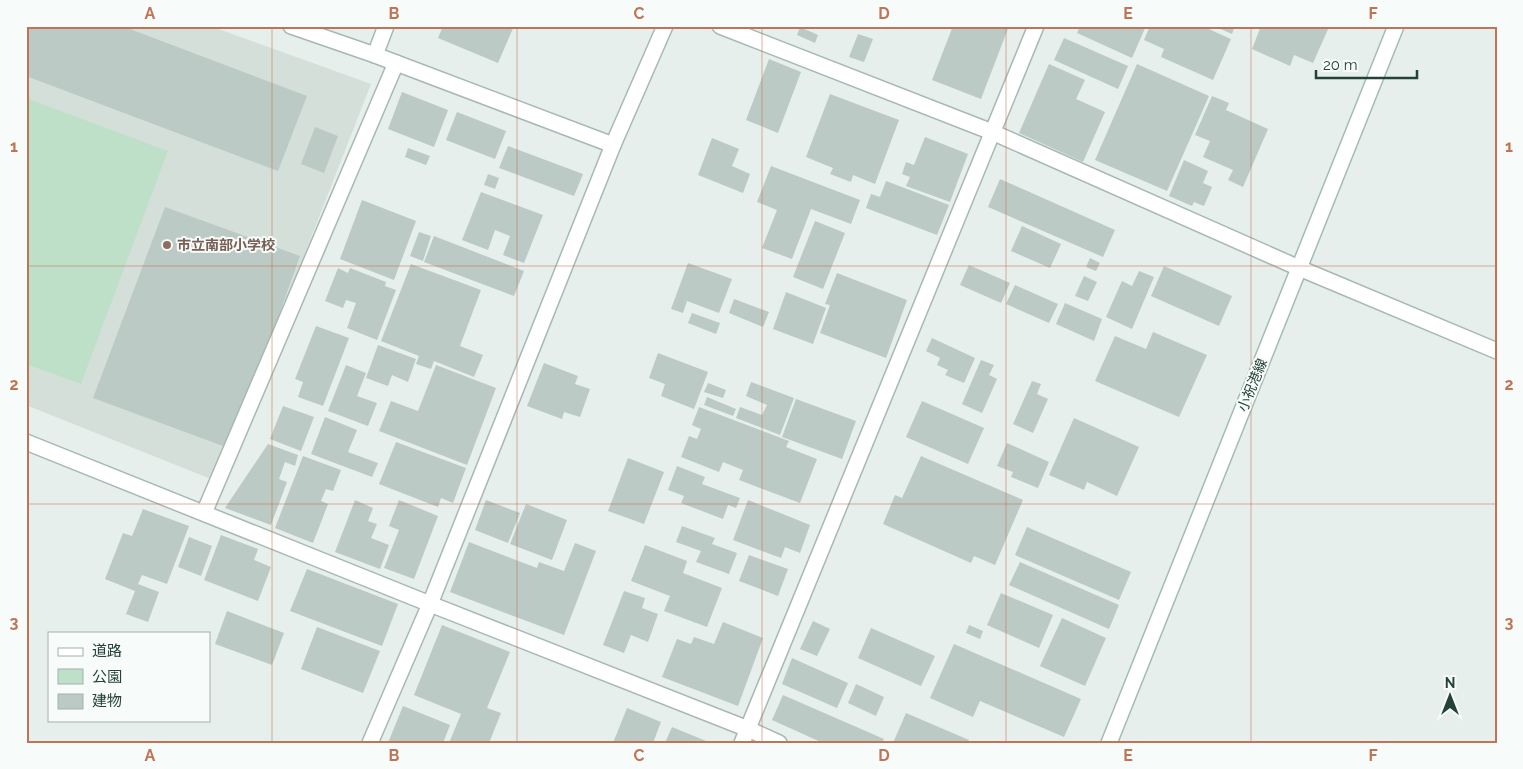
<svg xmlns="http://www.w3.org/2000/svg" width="1523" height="769" font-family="Raleway,'Noto Sans JP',sans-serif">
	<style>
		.built { fill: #d4dfda }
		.green { fill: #bfe0c8 }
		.building { fill: #bbcac4 }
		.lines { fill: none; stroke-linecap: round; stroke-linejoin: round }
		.minor-casing { stroke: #a8b8b2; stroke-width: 18 }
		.secondary-casing { stroke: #a4bbb3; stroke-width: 18 }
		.minor { stroke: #fff; stroke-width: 15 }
		.secondary { stroke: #fff; stroke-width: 15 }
		.grid { fill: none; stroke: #c07456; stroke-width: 1; stroke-opacity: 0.55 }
		.education-dot { fill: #8d6e63; stroke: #f7fbf9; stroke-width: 2 }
		.labels { text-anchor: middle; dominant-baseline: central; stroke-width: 4; stroke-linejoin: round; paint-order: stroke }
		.education-label { font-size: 14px; font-weight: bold; fill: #785e54; stroke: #f7fbf9; text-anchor: start }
		.street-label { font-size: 14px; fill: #24423a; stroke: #f7fbf9 }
		.neatline { fill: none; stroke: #c07456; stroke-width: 2 }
		.grid-label { font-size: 16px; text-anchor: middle; font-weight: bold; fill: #c07456 }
	</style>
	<rect width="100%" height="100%" fill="#e6efeb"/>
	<polygon class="built" points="26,26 210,26 371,84 216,481 26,405"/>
	<polygon class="green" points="26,98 168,151 81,384 26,364"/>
	<g class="building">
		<polygon points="26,26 122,26 307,96 278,171 26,76"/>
		<polygon points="443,26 514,26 498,63 438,38"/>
		<polygon points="953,26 1009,26 981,99 932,80"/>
		<polygon points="1080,26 1146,26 1132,58 1077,33"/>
		<polygon points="1150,26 1202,26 1231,39 1213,80 1161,57 1164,49 1144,40"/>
		<polygon points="1214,26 1235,26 1232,34"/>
		<polygon points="1261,26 1326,26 1329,27 1313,63 1294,55 1290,66 1252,49"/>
		<polygon points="800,27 818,35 815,43 797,35"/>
		<polygon points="858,34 873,39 864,62 849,57"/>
		<polygon points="1064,38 1128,66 1118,89 1054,60"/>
		<polygon points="769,59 801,72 778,133 746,120"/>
		<polygon points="1049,64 1085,80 1076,99 1105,112 1083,162 1019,133"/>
		<polygon points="1137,64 1209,96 1167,191 1095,160"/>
		<polygon points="402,92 448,110 434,147 388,129"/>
		<polygon points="830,94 899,120 875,184 853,175 851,182 830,174 833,168 806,157"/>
		<polygon points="1212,96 1229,103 1226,110 1268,129 1243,187 1228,180 1233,170 1203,157 1210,141 1195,135"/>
		<polygon points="457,112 506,131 495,159 446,140"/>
		<polygon points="315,127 338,136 324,173 301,164"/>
		<polygon points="925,137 968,154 950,202 906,186 910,177 902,174 906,162 914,165"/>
		<polygon points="712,138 739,149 732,166 750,174 743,193 698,175"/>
		<polygon points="508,146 583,174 574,196 499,168"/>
		<polygon points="408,148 430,156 426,165 405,157"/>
		<polygon points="1184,160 1208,171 1203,183 1212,187 1204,206 1194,202 1192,206 1169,196"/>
		<polygon points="771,166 860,200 851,224 811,209 792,259 762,248 777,210 757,202"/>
		<polygon points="488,174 499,178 495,189 484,185"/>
		<polygon points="1000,179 1115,230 1103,257 988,207"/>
		<polygon points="886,181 949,205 937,235 866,208 871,194 880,197"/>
		<polygon points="481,192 543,215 524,263 503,255 510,236 495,230 488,250 462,240"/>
		<polygon points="362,200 416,221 394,280 340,259"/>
		<polygon points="165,207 300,256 231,449 93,398"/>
		<polygon points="815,221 845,233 823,289 793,277"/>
		<polygon points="1022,226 1061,244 1050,268 1011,251"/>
		<polygon points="419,232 431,236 423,261 410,256"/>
		<polygon points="434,236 524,271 514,296 424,262"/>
		<polygon points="1090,258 1100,263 1096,271 1086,267"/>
		<polygon points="688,263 732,279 719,313 687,301 683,313 671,309"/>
		<polygon points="411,264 481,290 460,346 483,355 474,377 434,361 431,369 416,364 419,356 381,341"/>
		<polygon points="969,265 1010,283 1001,303 960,285"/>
		<polygon points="1164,266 1232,296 1219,326 1151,296"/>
		<polygon points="338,268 348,273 350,268 386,282 385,286 396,290 377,340 347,328 356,303 346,300 343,308 325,301"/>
		<polygon points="1139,271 1154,277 1132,329 1106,317 1122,281 1132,286"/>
		<polygon points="837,273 907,300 886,358 820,333 830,305 825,304"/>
		<polygon points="1084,276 1097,282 1088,301 1075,296"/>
		<polygon points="1015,285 1058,304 1049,323 1006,304"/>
		<polygon points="786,292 826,308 813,344 773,329"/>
		<polygon points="734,299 769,312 763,327 729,313"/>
		<polygon points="1065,303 1102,319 1094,341 1056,324"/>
		<polygon points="692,313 720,323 716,334 688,323"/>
		<polygon points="316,326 349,338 323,406 298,397 303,382 295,379"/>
		<polygon points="1153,332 1207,355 1179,417 1095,381 1115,336 1146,349"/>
		<polygon points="932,338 975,358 964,383 945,375 948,370 937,365 940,358 926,351"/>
		<polygon points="378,345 416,359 408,382 392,375 388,386 366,378"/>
		<polygon points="658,353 708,372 694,409 661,396 665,384 649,378"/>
		<polygon points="981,360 994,365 989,375 997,379 982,413 962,404"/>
		<polygon points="544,363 578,376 575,384 590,389 580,417 564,412 562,419 527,406"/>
		<polygon points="346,365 366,373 357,396 377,403 368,426 328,411"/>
		<polygon points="436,365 496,388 467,465 379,431 391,401 418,411"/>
		<polygon points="1032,381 1041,384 1037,394 1048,399 1033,433 1013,424"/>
		<polygon points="751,382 794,398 780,435 736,418 740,407 762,415 767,405 746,396"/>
		<polygon points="708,383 726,390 723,398 704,392"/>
		<polygon points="707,397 736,409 733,416 704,405"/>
		<polygon points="796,399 856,421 842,459 782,437"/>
		<polygon points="922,401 984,428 968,464 906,437"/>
		<polygon points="283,406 314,417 301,451 270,439"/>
		<polygon points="699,407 789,441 786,447 817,459 800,503 739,480 743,470 723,462 719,472 681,457 689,436 697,439 701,429 692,425"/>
		<polygon points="325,417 357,430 348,452 378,463 372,477 311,454"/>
		<polygon points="1074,418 1139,447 1117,496 1087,482 1084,490 1049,475"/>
		<polygon points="396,442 466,468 453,503 441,498 438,507 379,484"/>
		<polygon points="1007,443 1049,462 1038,488 1011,477 1013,472 997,466"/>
		<polygon points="268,444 298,455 295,466 285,462 279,479 287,482 271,525 225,508"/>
		<polygon points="303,456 341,470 333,491 326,489 321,501 328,504 313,543 275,528"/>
		<polygon points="921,456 1023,500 995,565 974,556 971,563 883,524 895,495 902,498"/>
		<polygon points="628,458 664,472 644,524 608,511"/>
		<polygon points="677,466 705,477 702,484 740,498 736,508 728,505 723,519 681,503 684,496 668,490"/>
		<polygon points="355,500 373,508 368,521 377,524 371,538 389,545 380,569 335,552"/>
		<polygon points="399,500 438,516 414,579 384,568 399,530 389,526"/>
		<polygon points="486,500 520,513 508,543 475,530"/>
		<polygon points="748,500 810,525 800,553 785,547 781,558 733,540"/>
		<polygon points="526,504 567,520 552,560 510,544"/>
		<polygon points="143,509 189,526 167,584 142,575 138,584 159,592 148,622 126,614 135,591 105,579 123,533 132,536"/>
		<polygon points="682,526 715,538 712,544 737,553 729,574 696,562 701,551 676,542"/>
		<polygon points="1027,527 1131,572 1119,600 1015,555"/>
		<polygon points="221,535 258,549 254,560 271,567 258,601 204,580"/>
		<polygon points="189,537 212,546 201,576 178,567"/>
		<polygon points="469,542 537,568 539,562 564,571 575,543 596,551 564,635 450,592"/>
		<polygon points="645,545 687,561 683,573 722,588 707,627 664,611 670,596 631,581"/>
		<polygon points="749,555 788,569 778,596 739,581"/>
		<polygon points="1020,562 1119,605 1109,629 1009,585"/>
		<polygon points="307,569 398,604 382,646 290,611"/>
		<polygon points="624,591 645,598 642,608 658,614 648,642 631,635 624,653 603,645"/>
		<polygon points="1001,593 1053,615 1039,648 987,625"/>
		<polygon points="227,611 284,633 272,665 215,644"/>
		<polygon points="1062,618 1106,638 1085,686 1040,666"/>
		<polygon points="813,621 830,629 817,656 800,649"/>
		<polygon points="723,622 763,638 738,706 662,677 677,639 691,644 694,637 714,644"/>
		<polygon points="442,625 510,652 487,708 501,713 489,743 449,743 461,714 414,695"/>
		<polygon points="969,625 983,631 980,639 966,633"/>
		<polygon points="317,627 380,651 363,693 301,669"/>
		<polygon points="871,628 935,656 921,686 858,658"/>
		<polygon points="954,644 1081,699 1064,737 980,701 973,717 930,698"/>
		<polygon points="792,658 848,683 837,708 782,684"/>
		<polygon points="856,684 884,697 876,716 848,703"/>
		<polygon points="783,695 884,739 882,743 823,743 772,720"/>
		<polygon points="403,706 450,725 443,743 388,743"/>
		<polygon points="627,708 661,722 653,743 613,743"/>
		<polygon points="906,713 969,740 968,743 893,743"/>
		<polygon points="672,727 711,743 665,743"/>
	</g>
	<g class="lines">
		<g class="minor-casing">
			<g id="minor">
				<polyline points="291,26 375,55 613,145"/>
				<polyline points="720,26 992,132 1299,268 1497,351"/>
				<polyline points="375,55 386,26"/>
				<polyline points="26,442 430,604 748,729 779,743"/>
				<polyline points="204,513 396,63"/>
				<polyline points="370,743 430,604 613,145 665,26"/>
				<polyline points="742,743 1036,26"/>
			</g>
		</g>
		<g class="secondary-casing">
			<polyline id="secondary" points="1109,743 1396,26"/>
		</g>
		<use href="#minor" class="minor"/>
		<use href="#secondary" class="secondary"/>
	</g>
	<path class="grid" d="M 272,26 L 272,743M 517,26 L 517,743M 762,26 L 762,743M 1006,26 L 1006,743M 1251,26 L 1251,743M 26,266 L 1497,266M 26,504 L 1497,504"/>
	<circle class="education-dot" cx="167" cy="245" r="5"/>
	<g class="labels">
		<g class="education-label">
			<text x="177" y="245">市立南部小学校</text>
		</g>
		<g class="street-label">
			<text transform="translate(1252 385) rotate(-68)">小祝港線</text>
		</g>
	</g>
	<rect width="1523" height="769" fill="none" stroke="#f7fbf9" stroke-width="55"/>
	<rect x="48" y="632" width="162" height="90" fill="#f7fbf9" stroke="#a3b1ad"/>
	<rect x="58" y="648" width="25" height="8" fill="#ffffff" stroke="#a3b1ad"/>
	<text x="92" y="656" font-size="15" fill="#24423a">道路</text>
	<rect x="58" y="669" width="25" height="15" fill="#bfe0c8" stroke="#a3b1ad"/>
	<text x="92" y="682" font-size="15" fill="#24423a">公園</text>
	<rect x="58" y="694" width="25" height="15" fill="#bbcac4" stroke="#a3b1ad"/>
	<text x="92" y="706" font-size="15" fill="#24423a">建物</text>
	<g transform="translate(1450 696)" stroke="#f7fbf9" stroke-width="4" paint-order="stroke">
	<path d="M0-4L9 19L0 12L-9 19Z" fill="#24423a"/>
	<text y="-8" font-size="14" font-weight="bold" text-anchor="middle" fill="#24423a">N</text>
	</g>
	<path d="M1316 70v8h101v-8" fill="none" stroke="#24423a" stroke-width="2.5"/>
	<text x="1323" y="70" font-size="15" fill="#24423a" stroke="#f7fbf9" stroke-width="4" paint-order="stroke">20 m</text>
	<rect x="28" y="28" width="1468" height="714" class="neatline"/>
	<g class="grid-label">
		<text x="150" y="19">A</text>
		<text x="394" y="19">B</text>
		<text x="639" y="19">C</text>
		<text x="884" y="19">D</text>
		<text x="1128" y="19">E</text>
		<text x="1373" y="19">F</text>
		<text x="14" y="152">1</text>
		<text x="1509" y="152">1</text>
		<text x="14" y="390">2</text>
		<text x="1509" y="390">2</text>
		<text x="14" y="628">3</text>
		<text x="1509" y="628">3</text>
		<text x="150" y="761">A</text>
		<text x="394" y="761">B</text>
		<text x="639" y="761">C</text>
		<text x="884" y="761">D</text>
		<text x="1128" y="761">E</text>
		<text x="1373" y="761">F</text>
	</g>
</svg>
